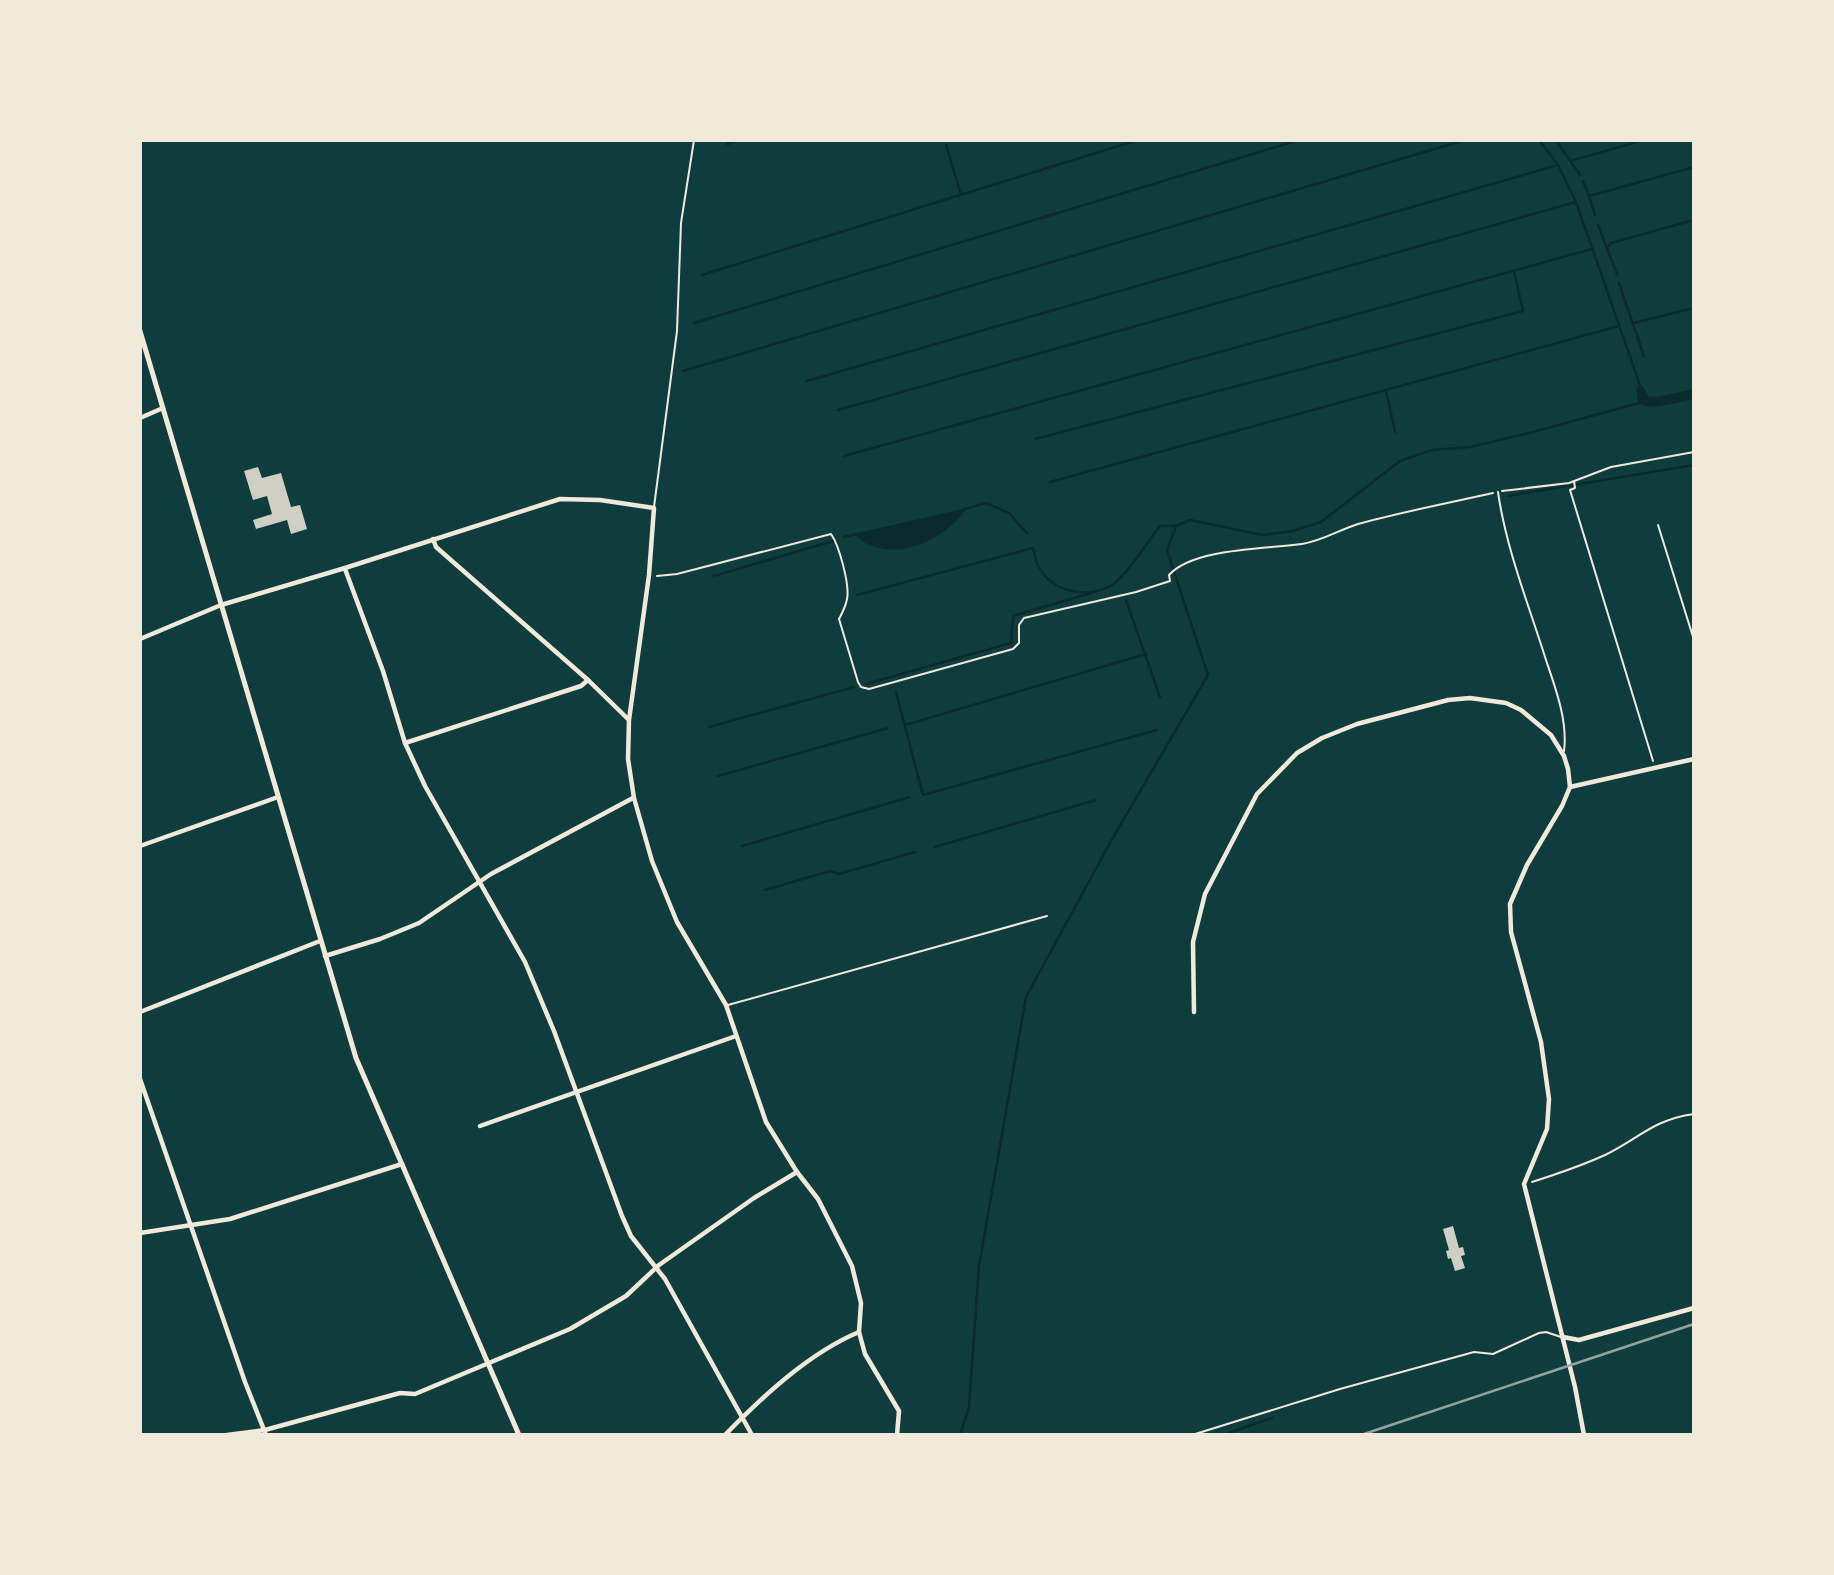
<svg xmlns="http://www.w3.org/2000/svg" width="1834" height="1575" font-family="Poppins,sans-serif">
	<style>
		.water { fill: #0a2a2b }
		.lines { fill: none; stroke-linecap: round; stroke-linejoin: round }
		.stream { stroke: #0a2a2b; stroke-width: 2.5 }
		.building { fill: #cfcfc3 }
		.path { stroke: #f1e9da; stroke-width: 2 }
		.service { stroke: #f1e9da; stroke-width: 2 }
		.minor { stroke: #f1e9da; stroke-width: 4.5 }
		.tertiary { stroke: #f1e9da; stroke-width: 5 }
		.rail { stroke: #97a49c; stroke-width: 2.5 }
	</style>
	<rect width="100%" height="100%" fill="#0f3d3e"/>
	<g class="water">
		<path d="M 1642,385 L 1648,396 L 1657,397 L 1694,389 L 1694,399 C 1683,401 1649,411 1641,404 C 1636,400 1637,393 1637,387 Z"/>
		<path d="M 967,508 C 947,537 907,558 872,546 C 865,544 859,538 853,534 Z"/>
	</g>
	<g class="lines">
		<g class="stream">
			<polyline points="1539,140 1558,165 1576,202 1641,388"/>
			<polyline points="1556,140 1580,175"/>
			<polyline points="727,144 739,140"/>
			<polyline points="946,145 961,195"/>
			<polyline points="1570,161 1644,140"/>
			<polyline points="1583,181 1589,196"/>
			<polyline points="1595,215 1589,196 1694,167"/>
			<polyline points="1598,225 1617,274"/>
			<polyline points="1607,247 1611,243 1694,220"/>
			<polyline points="702,275 1138,140"/>
			<polyline points="1619,283 1644,356"/>
			<polyline points="694,323 1299,140"/>
			<polyline points="1634,323 1694,308"/>
			<polyline points="683,371 1465,140"/>
			<polyline points="807,381 1558,165"/>
			<polyline points="1386,390 1395,432"/>
			<polyline points="838,410 1576,202"/>
			<polyline points="1035,439 1523,311 1514,271"/>
			<polyline points="844,456 1592,249"/>
			<polyline points="1050,482 1619,326"/>
			<polyline points="1508,496 1694,465"/>
			<polyline points="965,509 986,503 1009,513 1027,533"/>
			<polyline points="844,537 856,534"/>
			<polyline points="714,576 833,541"/>
			<path d="M 857,595 L 1033,548 C 1035,555 1036,563 1040,569 C 1054,594 1095,600 1116,582 C 1131,569 1147,542 1160,526 L 1176,526 L 1190,520 L 1263,535 L 1293,531 L 1321,522 L 1400,461 L 1432,450 L 1470,447 L 1533,432 L 1643,402"/>
			<polyline points="1126,600 1160,697"/>
			<polyline points="866,684 1011,643 1013,616 1091,593"/>
			<polyline points="896,692 923,795 1157,730"/>
			<polyline points="905,725 1146,654"/>
			<polyline points="709,727 854,687"/>
			<polyline points="718,776 888,728"/>
			<polyline points="742,846 910,797"/>
			<polyline points="935,847 1096,800"/>
			<polyline points="765,890 830,871 839,874 915,852"/>
			<polyline points="960,1435 969,1407 979,1266 1026,997 1111,841 1208,675 1167,550 1176,526"/>
			<polyline points="1223,1435 1272,1418"/>
		</g>
	</g>
	<g class="building">
		<polygon points="258,467 262,478 281,473 291,507 300,505 307,529 291,534 287,520 256,529 253,520 272,514 267,496 253,500 244,471"/>
		<polygon points="1453,1226 1459,1248 1463,1247 1465,1255 1461,1256 1465,1268 1455,1271 1451,1258 1448,1259 1446,1251 1449,1250 1443,1229"/>
	</g>
	<g class="lines">
		<g class="path">
			<polyline points="1574,481 1575,488 1570,490 1653,761"/>
			<polyline points="1502,491 1569,483 1611,467 1694,452"/>
			<polyline points="1658,525 1694,640"/>
			<path d="M 657,576 L 677,574 L 831,534 C 839,545 850,585 847,599 C 846,606 842,613 839,619 L 858,682 L 861,687 L 869,689 L 1013,649 L 1019,643 L 1019,625 L 1024,618 L 1136,592 L 1170,581 L 1169,575 C 1193,548 1267,549 1302,544 C 1322,541 1339,530 1358,524 C 1402,512 1448,503 1493,493"/>
			<path d="M 1532,1182 C 1557,1174 1581,1166 1605,1155 C 1640,1138 1652,1120 1694,1114"/>
		</g>
		<g class="service">
			<path d="M 1498,492 C 1506,548 1528,603 1545,657 C 1555,687 1568,720 1564,751"/>
			<polyline points="654,507 677,331 681,223 694,140"/>
			<polyline points="728,1005 1047,916"/>
			<polyline points="1192,1435 1340,1389 1474,1352 1493,1354 1539,1333 1546,1332 1561,1337"/>
		</g>
		<g class="minor">
			<polyline points="140,418 163,408"/>
			<polyline points="433,539 436,547 588,680 628,719"/>
			<polyline points="345,569 383,671 405,743 425,786 525,962 554,1031 622,1216 631,1236 665,1279 752,1435"/>
			<polyline points="140,639 221,605 345,568 560,499 600,500 654,508 649,575 629,720 628,759 634,798 652,861 677,922 726,1005 766,1122 797,1172 818,1199 852,1266 861,1303 859,1332 865,1354 899,1411 897,1435"/>
			<polyline points="405,743 581,686 588,680"/>
			<polyline points="1570,787 1694,759"/>
			<polyline points="140,846 278,797"/>
			<polyline points="325,956 380,939 419,923 491,874 633,798"/>
			<polyline points="140,1012 320,941"/>
			<polyline points="1194,1012 1193,942 1205,894 1257,794 1297,753 1322,738 1357,724 1448,700 1470,698 1506,703 1521,710 1551,735 1564,756 1568,769 1570,787 1562,806 1527,865 1510,904 1511,932 1541,1042 1549,1099 1547,1129 1524,1184 1575,1387 1584,1435"/>
			<polyline points="140,1079 245,1382 266,1435"/>
			<polyline points="480,1126 736,1036"/>
			<polyline points="140,1233 230,1219 402,1164"/>
			<polyline points="1563,1337 1579,1340 1694,1308"/>
			<polyline points="227,1435 265,1430 400,1393 415,1394 570,1329 626,1296 659,1265 754,1198 797,1172"/>
			<path d="M 725,1435 C 763,1396 809,1353 859,1332"/>
		</g>
		<polyline class="tertiary" points="140,331 356,1058 519,1435"/>
		<polyline class="rail" points="1361,1435 1694,1324"/>
	</g>
	<rect width="1834" height="1575" fill="none" stroke="#f1e9da" stroke-width="284"/>
</svg>
